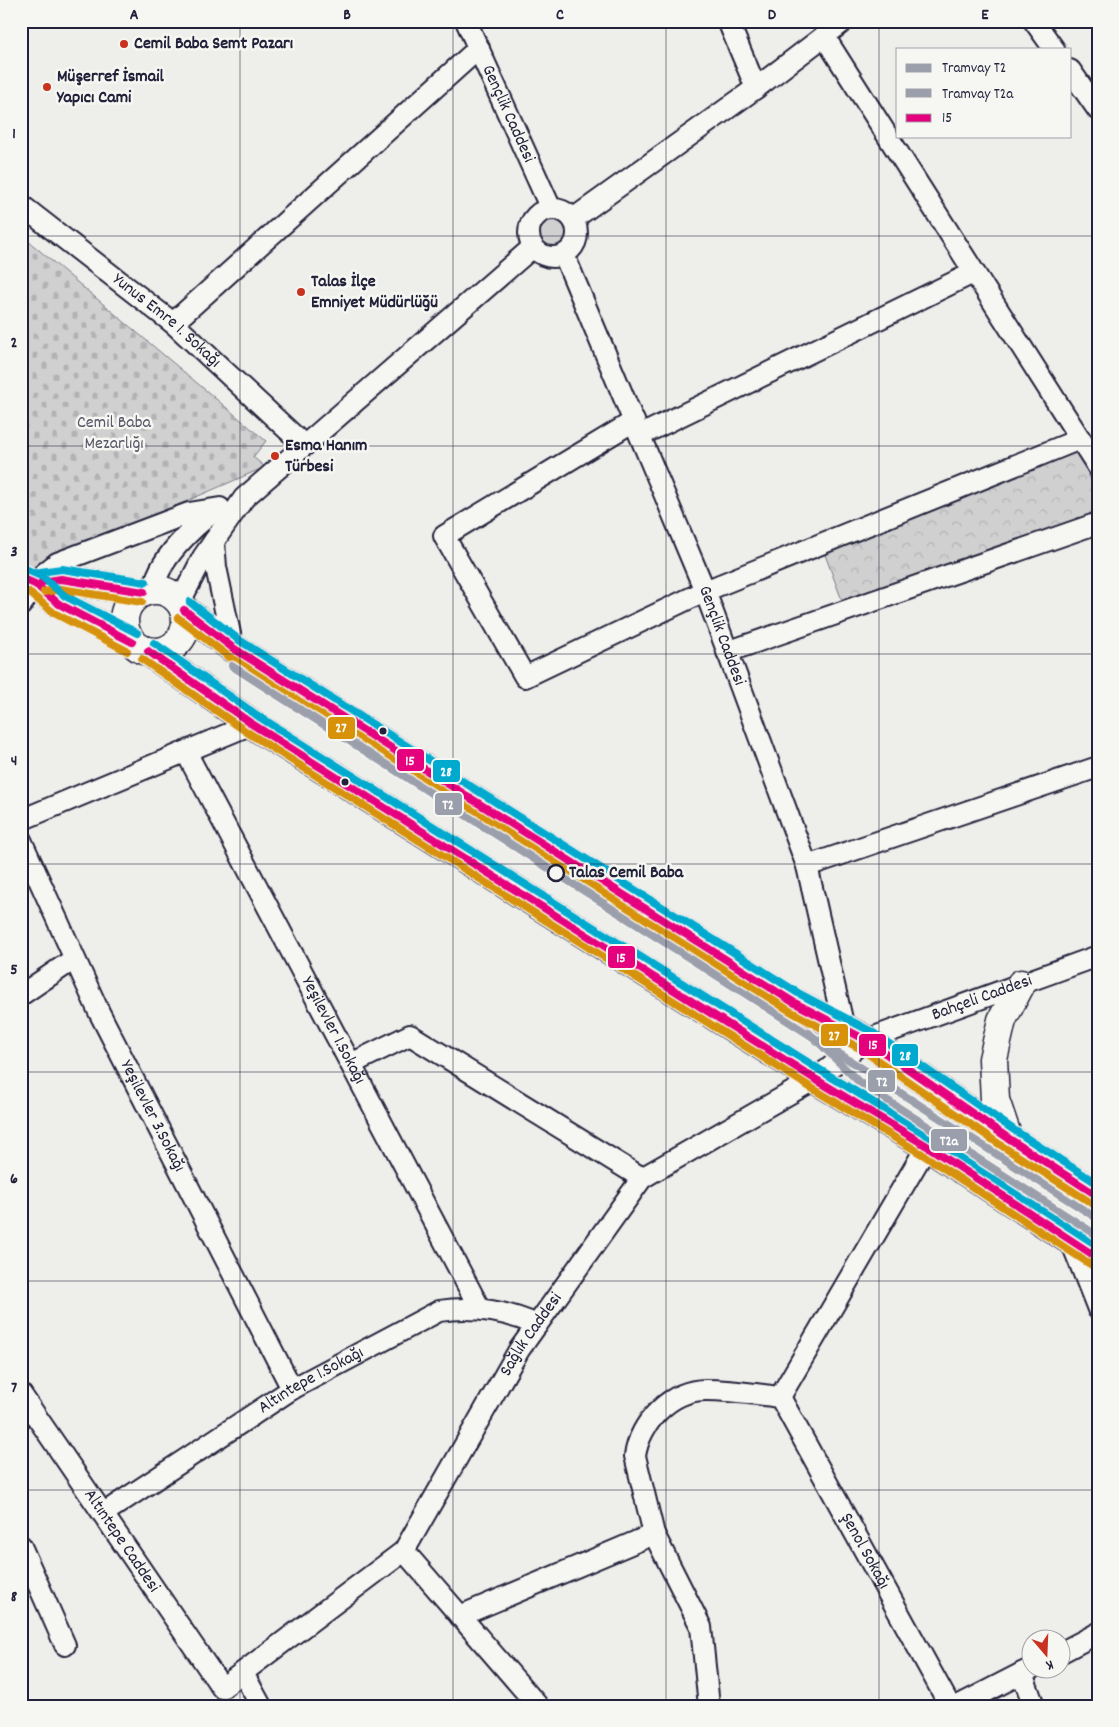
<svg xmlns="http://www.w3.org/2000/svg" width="1119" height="1727" font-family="Dekko,sans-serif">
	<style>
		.grass { fill: #d0d0d1; stroke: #797986 }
		.cemetery { fill: url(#cemetery-stones); stroke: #797986 }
		.park { fill: url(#park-crowns); stroke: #797986 }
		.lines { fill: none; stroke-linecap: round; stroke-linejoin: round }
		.minor-casing { stroke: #22223b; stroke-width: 24 }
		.primary-casing { stroke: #22223b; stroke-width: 31 }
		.minor { stroke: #f6f6f2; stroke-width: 20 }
		.primary { stroke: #f6f6f2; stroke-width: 28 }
		.bus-1-casing { stroke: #f6f6f2; stroke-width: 11 }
		.bus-2-casing { stroke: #f6f6f2; stroke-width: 11 }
		.bus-3-casing { stroke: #f6f6f2; stroke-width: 11 }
		.bus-1 { stroke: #e5007d; stroke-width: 8 }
		.bus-2 { stroke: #d79209; stroke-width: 8 }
		.bus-3 { stroke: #00a9ce; stroke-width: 8 }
		.tram-1-casing { stroke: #f6f6f2; stroke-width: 11 }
		.tram-2-casing { stroke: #f6f6f2; stroke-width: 11 }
		.tram-1 { stroke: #9b9fac; stroke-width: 8 }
		.tram-2 { stroke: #9b9fac; stroke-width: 8 }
		.grid { fill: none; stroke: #22223b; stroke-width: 1; stroke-opacity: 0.55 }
		.poi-dot { fill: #c8321e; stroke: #f6f6f2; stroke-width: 2 }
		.bus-dot { fill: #22223b; stroke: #f6f6f2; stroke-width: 2 }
		.stop-dot { fill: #f6f6f2; stroke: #22223b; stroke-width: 2.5 }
		.labels { text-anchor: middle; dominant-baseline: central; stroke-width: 5; stroke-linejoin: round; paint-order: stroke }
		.poi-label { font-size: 18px; font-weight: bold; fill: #22223b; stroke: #f6f6f2; text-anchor: start }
		.street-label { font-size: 18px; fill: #22223b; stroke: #f6f6f2 }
		.park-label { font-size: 18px; fill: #565668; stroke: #f6f6f2 }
		.stop-label { font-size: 18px; font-weight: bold; fill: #22223b; stroke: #f6f6f2; text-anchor: start }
		.line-badge { stroke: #f6f6f2; stroke-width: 2 }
		.badge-label { font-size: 14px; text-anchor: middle; font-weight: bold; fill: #fff }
		.neatline { fill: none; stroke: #22223b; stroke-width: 2 }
		.grid-label { font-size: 16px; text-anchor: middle; font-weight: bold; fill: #22223b }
	</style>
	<defs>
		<pattern id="cemetery-stones" width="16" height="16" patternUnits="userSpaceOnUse" patternTransform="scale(1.25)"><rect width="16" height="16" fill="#d0d0d1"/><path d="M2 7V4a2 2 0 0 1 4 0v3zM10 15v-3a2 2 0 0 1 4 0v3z" fill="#b2b2b4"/></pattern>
		<pattern id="park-crowns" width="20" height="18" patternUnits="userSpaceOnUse" patternTransform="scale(1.25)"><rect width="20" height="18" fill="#d0d0d1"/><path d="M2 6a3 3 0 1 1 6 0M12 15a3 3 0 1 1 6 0" fill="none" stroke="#b2b2b4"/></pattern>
	</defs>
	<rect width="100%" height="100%" fill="#eeeeeb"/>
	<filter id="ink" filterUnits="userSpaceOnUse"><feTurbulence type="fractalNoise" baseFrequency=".02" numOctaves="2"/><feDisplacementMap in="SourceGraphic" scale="10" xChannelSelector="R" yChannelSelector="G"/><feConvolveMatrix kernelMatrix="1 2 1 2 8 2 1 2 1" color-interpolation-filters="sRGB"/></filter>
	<g filter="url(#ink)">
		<circle class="grass" cx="553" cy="233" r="14"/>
		<polygon class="cemetery" points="21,235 266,441 253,457 265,467 33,568 21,563"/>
		<polygon class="park" points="1074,441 1098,497 1098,513 843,603 821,544"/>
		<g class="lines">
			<g class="minor-casing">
				<g id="minor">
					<path id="s1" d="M 466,21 L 551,209"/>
					<polyline points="728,21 756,88"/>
					<polyline points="1034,21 1054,49"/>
					<polyline points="824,36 1098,467"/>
					<polyline points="1070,70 1098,110"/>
					<path id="s2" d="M 21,205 L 173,323 L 304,445"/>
					<circle cx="553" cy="233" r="24"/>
					<polyline points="573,219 756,88 844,21"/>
					<path id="s3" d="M 564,255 L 705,591 L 807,866 L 844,1028"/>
					<polyline points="173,323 479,48"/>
					<polyline points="634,421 444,536 525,677 705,591 1080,439"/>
					<polyline points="641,435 973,273"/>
					<polyline points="214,541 216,567 233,648"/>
					<path d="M 154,590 C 156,561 194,526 217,509"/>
					<polyline points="180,602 203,557 244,498 533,247"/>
					<polyline points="21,605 41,576 57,563 189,513 220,508"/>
					<polyline points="727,652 1098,523"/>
					<path id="s4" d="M 186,752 L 480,1309"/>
					<polyline points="21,820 252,724"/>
					<path id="s5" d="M 21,840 L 99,1012 L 292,1389"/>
					<polyline points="807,866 1098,767"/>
					<polyline points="21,995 74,959"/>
					<polyline points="351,1064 410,1035 642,1178"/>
					<polyline points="1071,1241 1098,1309"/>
					<path id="s6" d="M 21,1394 L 222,1688 L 404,1551 L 519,1350 L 642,1178 L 815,1079 L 866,1040 L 1098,956"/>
					<path id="s7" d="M 780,1397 L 950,1706"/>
					<polyline points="780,1397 927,1146"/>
					<path id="s8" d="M 104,1513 L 292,1389 L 439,1311 C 473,1306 504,1310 537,1325"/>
					<polyline points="21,1546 65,1645"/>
					<polyline points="404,1551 538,1706"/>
					<polyline points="460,1616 654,1534"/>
					<polyline points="1062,1652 1098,1633"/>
					<polyline points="243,1673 261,1706"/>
					<polyline points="1022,1673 1034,1706"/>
					<path d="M 709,1706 L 701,1627 L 654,1534 L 635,1456 C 640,1423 670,1390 706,1390 C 730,1390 755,1394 780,1397"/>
					<polyline points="958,1706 1032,1668"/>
				</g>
			</g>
			<g class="primary-casing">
				<g id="primary">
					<polyline points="35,584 59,604 132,642"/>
					<polyline points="35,584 61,579 144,592"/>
					<circle cx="155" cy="621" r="31"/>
					<polyline points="184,610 233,648 793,1002 866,1040 1008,1138 1098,1196"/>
					<polyline points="148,651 252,724 815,1079 927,1146 1098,1258"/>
					<polyline points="1008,1138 995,1100 993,1059 1002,1020 1021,984"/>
				</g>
			</g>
			<use href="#minor" class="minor"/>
			<use href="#primary" class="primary"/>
			<g class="bus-1-casing">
				<g id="bus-1">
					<polyline points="21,578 35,584 59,604 132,642"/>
					<polyline points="42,582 61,579 144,592"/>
					<polyline points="184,610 233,648 793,1002 866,1040 1008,1138 1098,1196"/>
					<polyline points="148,651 252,724 815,1079 927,1146 1098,1258"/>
				</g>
			</g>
			<g class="bus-2-casing">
				<g id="bus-2">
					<polyline points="21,589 30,593 54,613 127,651"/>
					<polyline points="44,592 61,589 142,602"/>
					<polyline points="178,618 228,656 788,1010 861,1049 1002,1146 1093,1204"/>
					<polyline points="142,659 247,732 810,1087 922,1154 1093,1266"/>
				</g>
			</g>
			<g class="bus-3-casing">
				<g id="bus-3">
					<polyline points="25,569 41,576 65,596 137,633"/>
					<polyline points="40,572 62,569 146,582"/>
					<polyline points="190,602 239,640 798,993 872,1032 1014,1130 1098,1184"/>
					<polyline points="154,643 258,716 820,1070 932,1138 1098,1246"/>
				</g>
			</g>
			<use href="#bus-1" class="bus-1"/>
			<use href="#bus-2" class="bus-2"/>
			<use href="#bus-3" class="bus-3"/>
			<g class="tram-1-casing">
				<polyline id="tram-1" points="232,666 1098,1219"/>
			</g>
			<g class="tram-2-casing">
				<polyline id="tram-2" points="809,1033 859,1082 1098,1236"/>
			</g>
			<use href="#tram-1" class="tram-1"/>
			<use href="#tram-2" class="tram-2"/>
		</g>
	</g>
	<path class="grid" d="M 240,21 L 240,1706M 453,21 L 453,1706M 666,21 L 666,1706M 879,21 L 879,1706M 21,236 L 1098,236M 21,446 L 1098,446M 21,654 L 1098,654M 21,864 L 1098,864M 21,1072 L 1098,1072M 21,1281 L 1098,1281M 21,1490 L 1098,1490"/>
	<g class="poi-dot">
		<circle cx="124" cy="44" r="5"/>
		<circle cx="47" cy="87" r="5"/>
		<circle cx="301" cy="292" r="5"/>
		<circle cx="275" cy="456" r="5"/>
	</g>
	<g class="bus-dot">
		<circle cx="383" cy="731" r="4.5"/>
		<circle cx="345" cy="782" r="4.5"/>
	</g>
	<circle class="stop-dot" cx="556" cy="873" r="8"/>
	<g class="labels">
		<g class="poi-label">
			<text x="134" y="44">Cemil Baba Semt Pazarı</text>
			<text x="57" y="77">Müşerref İsmail<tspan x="57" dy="21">Yapıcı Cami</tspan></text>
			<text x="311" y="282">Talas İlçe<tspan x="311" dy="21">Emniyet Müdürlüğü</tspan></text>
			<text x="285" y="446">Esma Hanım<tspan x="285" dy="21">Türbesi</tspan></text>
		</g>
		<g class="street-label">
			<text stroke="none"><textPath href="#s1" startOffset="102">Gençlik Caddesi</textPath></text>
			<text stroke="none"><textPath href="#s2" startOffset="186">Yunus Emre 1. Sokağı</textPath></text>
			<text stroke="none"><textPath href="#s3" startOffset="412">Gençlik Caddesi</textPath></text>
			<text stroke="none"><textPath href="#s6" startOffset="1414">Bahçeli Caddesi</textPath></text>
			<text stroke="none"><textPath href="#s4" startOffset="315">Yeşilevler 1.Sokağı</textPath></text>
			<text stroke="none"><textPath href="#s5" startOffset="306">Yeşilevler 3.Sokağı</textPath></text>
			<text stroke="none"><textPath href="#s6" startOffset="835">Sağlık Caddesi</textPath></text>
			<text stroke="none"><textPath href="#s8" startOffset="246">Altıntepe 1.Sokağı</textPath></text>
			<text stroke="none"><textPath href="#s6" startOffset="178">Altıntepe Caddesi</textPath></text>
			<text stroke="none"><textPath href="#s7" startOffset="176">Şenol Sokağı</textPath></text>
		</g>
		<g class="park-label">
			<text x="114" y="423">Cemil Baba<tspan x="114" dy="21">Mezarlığı</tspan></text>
		</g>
		<g class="stop-label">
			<text x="569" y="873">Talas Cemil Baba</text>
		</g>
	</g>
	<g class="line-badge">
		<rect x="327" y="716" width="29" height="24" rx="5" fill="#d79209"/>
		<rect x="396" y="748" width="29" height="24" rx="5" fill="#e5007d"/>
		<rect x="432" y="759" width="29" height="24" rx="5" fill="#00a9ce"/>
		<rect x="434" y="792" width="29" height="24" rx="5" fill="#9b9fac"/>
		<rect x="607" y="945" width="29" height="24" rx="5" fill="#e5007d"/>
		<rect x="820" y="1023" width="29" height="24" rx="5" fill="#d79209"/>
		<rect x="858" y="1033" width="29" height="24" rx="5" fill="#e5007d"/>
		<rect x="891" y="1043" width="28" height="24" rx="5" fill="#00a9ce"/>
		<rect x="867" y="1069" width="29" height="24" rx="5" fill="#9b9fac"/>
		<rect x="930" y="1128" width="38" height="24" rx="5" fill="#9b9fac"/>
	</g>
	<g class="badge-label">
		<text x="341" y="732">27</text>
		<text x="410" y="765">15</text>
		<text x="446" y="776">28</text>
		<text x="448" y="809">T2</text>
		<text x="621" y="962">15</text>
		<text x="834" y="1040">27</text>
		<text x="873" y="1049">15</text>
		<text x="905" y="1060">28</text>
		<text x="882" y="1086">T2</text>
		<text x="949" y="1145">T2a</text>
	</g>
	<rect width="1119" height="1727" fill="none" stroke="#f6f6f2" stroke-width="55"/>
	<rect x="896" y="48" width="175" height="90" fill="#f6f6f2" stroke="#a1a1a9"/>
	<rect x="906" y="64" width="25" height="8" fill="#9b9fac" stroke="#a1a1a9"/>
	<text x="942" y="72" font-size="15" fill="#22223b">Tramvay T2</text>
	<rect x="906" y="89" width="25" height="8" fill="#9b9fac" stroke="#a1a1a9"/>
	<text x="942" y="98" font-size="15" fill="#22223b">Tramvay T2a</text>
	<rect x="906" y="114" width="25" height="8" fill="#e5007d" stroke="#a1a1a9"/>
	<text x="942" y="122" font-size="15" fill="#22223b">15</text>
	<g transform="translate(1046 1654) rotate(161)"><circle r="24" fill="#f6f6f2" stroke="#a1a1a9"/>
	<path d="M0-4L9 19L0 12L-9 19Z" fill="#c8321e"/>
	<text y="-8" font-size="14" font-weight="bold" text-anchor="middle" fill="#22223b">K</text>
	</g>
	<rect x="28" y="28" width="1064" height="1672" class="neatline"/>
	<g class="grid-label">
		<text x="134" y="19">A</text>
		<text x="347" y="19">B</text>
		<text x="560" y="19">C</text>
		<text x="772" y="19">D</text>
		<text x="985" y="19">E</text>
		<text x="14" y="138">1</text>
		<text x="14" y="347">2</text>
		<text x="14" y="556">3</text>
		<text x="14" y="765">4</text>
		<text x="14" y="974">5</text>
		<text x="14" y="1183">6</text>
		<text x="14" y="1392">7</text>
		<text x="14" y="1601">8</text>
	</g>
</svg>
